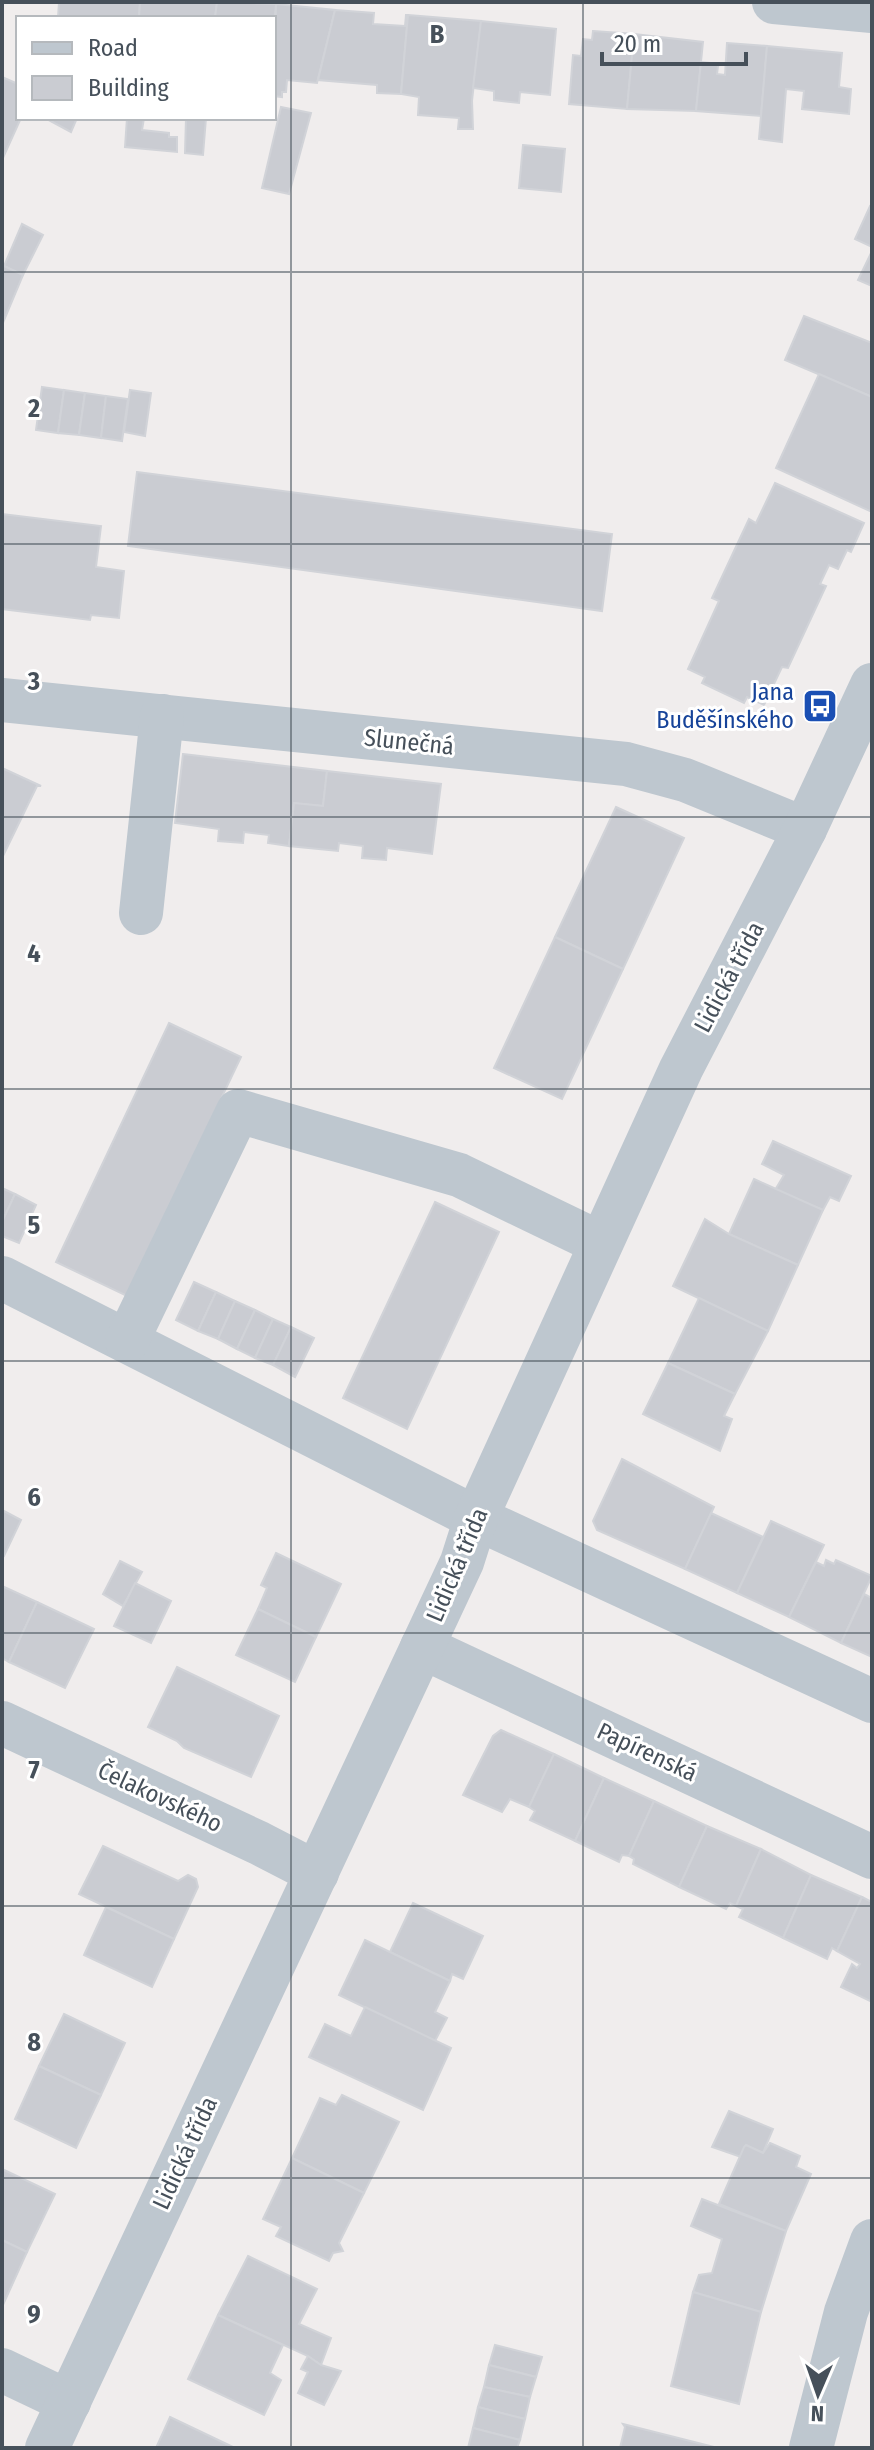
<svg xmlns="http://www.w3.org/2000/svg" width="874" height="2450" font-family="'Fira Sans Condensed',sans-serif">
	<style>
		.building { fill: #caccd2; stroke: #d1d3d8; stroke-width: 2 }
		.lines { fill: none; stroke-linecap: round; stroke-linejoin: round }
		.minor { stroke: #bec7cf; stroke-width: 44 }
		.grid { fill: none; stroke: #46505a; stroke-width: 2; stroke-opacity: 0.55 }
		.labels { text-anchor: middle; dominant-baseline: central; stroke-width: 6; stroke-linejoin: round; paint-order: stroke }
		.transit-label { font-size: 24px; fill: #164399; stroke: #fff; text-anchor: end }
		.street-label { font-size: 24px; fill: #46505a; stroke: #fff }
		.grid-label { font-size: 26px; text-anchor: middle; font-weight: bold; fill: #46505a; stroke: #fff; stroke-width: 6; stroke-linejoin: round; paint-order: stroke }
	</style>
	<rect width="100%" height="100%" fill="#f0eded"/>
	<g class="building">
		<polygon points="59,2 140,2 139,18 58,18"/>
		<polygon points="140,2 217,2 215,18 139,18"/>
		<polygon points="217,2 276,4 274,26 274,18 215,18"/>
		<polygon points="276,4 335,10 317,83 287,80 286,92 282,92 282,97 274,96"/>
		<polygon points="335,10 374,13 373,24 405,26 406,15 408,15 401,94 377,93 377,85 318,80"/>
		<polygon points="408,15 481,21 472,101 473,129 458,129 459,118 418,115 419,97 401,94"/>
		<polygon points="481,21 556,29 550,95 520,92 519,103 494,100 494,91 473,88"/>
		<polygon points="593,31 634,34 627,109 569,104 573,55 581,56 583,39 592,40"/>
		<polygon points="634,34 703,42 696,111 627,109"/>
		<polygon points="727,43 767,46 761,116 696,111 701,62 721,64 718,66 717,74 725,75"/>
		<polygon points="767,46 842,53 839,87 851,89 849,114 802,109 804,91 786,89 782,142 759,139"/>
		<polygon points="2,77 18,84 18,118 21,118 2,160"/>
		<polygon points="281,107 311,113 289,194 262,188"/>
		<polygon points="45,118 77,118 71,132"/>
		<polygon points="127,118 144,118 142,130 169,133 169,137 177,137 177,152 125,147"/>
		<polygon points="186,118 206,118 203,155 185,153"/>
		<polygon points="523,145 565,149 561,192 519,188"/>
		<polygon points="870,206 872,207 872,247 855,239"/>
		<polygon points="22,224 43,235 23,275 4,266"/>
		<polygon points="872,251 872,286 858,280"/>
		<polygon points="2,265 23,275 2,325"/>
		<polygon points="804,316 872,343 872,397 785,360"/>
		<polygon points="819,374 872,397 872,512 776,468"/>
		<polygon points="42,387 64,390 58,433 36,430"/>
		<polygon points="64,390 85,393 79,435 58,433"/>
		<polygon points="130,390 151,393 145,436 124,432"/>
		<polygon points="85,393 106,396 101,438 79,435"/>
		<polygon points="106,396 128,399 122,441 101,438"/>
		<polygon points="137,472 612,534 602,611 128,546"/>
		<polygon points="775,483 864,523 851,552 847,550 838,569 829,565 820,584 826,586 788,668 782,667 764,705 747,697 744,703 702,683 705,677 688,669 719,601 712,598 749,519 756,523"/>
		<polygon points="2,514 101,526 96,567 124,571 119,618 91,615 90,620 2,609"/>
		<polygon points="183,754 327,771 323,806 294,803 289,846 268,843 269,835 244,832 243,843 218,841 219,829 175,823"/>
		<polygon points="2,768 41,786 37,786 2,858"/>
		<polygon points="327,771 441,784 432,854 387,848 386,860 362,858 363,846 339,843 338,851 289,846 294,803 323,806"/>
		<polygon points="616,807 684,838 623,969 555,937"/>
		<polygon points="555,937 623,969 562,1099 494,1068"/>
		<polygon points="169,1023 241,1057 127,1296 56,1262"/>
		<polygon points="773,1141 851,1176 839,1201 830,1197 823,1210 775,1190 784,1175 762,1164"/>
		<polygon points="754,1179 823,1210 798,1265 729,1234"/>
		<polygon points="2,1188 15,1194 2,1222"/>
		<polygon points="15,1194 36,1205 19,1243 2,1236 2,1222"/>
		<polygon points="435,1202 499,1232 407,1429 343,1398"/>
		<polygon points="705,1219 729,1234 798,1265 768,1331 673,1286"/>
		<polygon points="194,1282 216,1292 198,1331 176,1320"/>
		<polygon points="216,1292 235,1301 218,1339 198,1331"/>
		<polygon points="699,1298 768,1331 735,1394 668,1363"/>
		<polygon points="235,1301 255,1310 237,1349 218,1339"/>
		<polygon points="255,1310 273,1319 255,1358 237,1349"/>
		<polygon points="273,1319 291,1327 273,1365 255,1358"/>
		<polygon points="291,1327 314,1338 295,1377 273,1365"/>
		<polygon points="668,1363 735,1394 724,1416 732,1419 720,1451 643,1414"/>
		<polygon points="622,1459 714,1507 685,1569 597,1530 593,1521"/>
		<polygon points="2,1510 21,1520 4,1556 2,1555"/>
		<polygon points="711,1513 763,1537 737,1593 685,1569"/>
		<polygon points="771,1521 824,1545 789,1617 737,1593"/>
		<polygon points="276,1553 341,1584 316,1637 258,1609 267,1588 261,1585"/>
		<polygon points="826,1560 834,1564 836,1560 872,1576 841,1643 789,1617 816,1562 824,1566"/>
		<polygon points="120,1561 142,1572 123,1606 103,1594"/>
		<polygon points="135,1583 171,1601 151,1643 114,1626"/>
		<polygon points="2,1586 37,1602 9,1662 2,1658"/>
		<polygon points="864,1594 872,1598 872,1657 841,1643"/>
		<polygon points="37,1602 94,1629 65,1688 9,1662"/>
		<polygon points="258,1609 316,1637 295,1682 236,1655"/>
		<polygon points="177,1667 279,1716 251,1777 184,1748 177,1741 148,1727"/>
		<polygon points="501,1730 554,1754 529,1807 510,1799 502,1812 463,1795 493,1736"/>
		<polygon points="554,1754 604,1778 575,1841 530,1820 535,1811 529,1807"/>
		<polygon points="604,1778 654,1801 629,1856 622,1855 619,1862 575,1841"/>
		<polygon points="654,1801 707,1826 679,1887 633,1864 634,1859 629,1856"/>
		<polygon points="707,1826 761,1849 736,1906 730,1903 726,1909 679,1887"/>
		<polygon points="103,1846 178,1881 188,1875 196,1879 198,1887 174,1939 79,1894"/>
		<polygon points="761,1849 811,1875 783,1938 739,1917 743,1909 736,1906"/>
		<polygon points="811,1875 862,1897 837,1951 832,1948 827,1959 783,1938"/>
		<polygon points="862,1897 872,1902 872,2002 841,1987 852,1964 857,1968 860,1964 837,1951"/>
		<polygon points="413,1903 483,1936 463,1979 452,1974 450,1981 390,1952"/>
		<polygon points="106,1907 174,1939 152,1987 84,1955"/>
		<polygon points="365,1940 450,1981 435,2012 447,2018 435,2041 339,1995"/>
		<polygon points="365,2007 451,2048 423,2110 309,2057 325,2024 351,2036"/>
		<polygon points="64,2014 125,2043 101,2095 39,2066"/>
		<polygon points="39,2066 101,2095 76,2148 15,2119"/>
		<polygon points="342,2095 399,2122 364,2193 292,2158 320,2098 336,2105"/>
		<polygon points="729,2111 773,2129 763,2153 746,2145 741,2157 712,2147"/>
		<polygon points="770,2143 800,2156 796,2167 811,2174 786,2231 719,2204 744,2147 746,2145 763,2153"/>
		<polygon points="292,2158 364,2193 339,2243 343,2251 333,2253 329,2261 276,2236 281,2227 263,2219"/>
		<polygon points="2,2169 55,2194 27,2252 2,2240"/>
		<polygon points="702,2199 786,2231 761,2312 693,2292 699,2275 712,2273 722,2239 691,2226"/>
		<polygon points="2,2240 27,2252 2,2307"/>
		<polygon points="248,2256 317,2289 299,2324 331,2338 321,2365 308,2356 218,2315"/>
		<polygon points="693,2292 761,2312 739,2404 671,2386"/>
		<polygon points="218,2315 283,2345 270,2373 281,2380 264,2415 188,2379"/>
		<polygon points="495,2345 542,2357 536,2377 489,2365"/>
		<polygon points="308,2356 321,2365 341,2371 324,2405 298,2393 308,2372 301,2369"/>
		<polygon points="489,2365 536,2377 530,2397 484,2387"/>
		<polygon points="484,2387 530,2397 525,2419 478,2407"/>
		<polygon points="478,2407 525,2419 520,2440 473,2428"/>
		<polygon points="170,2417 235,2448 156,2448"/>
		<polygon points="623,2424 714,2447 620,2448 625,2427"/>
		<polygon points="473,2428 520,2440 517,2448 468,2448"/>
	</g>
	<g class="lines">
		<g class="minor">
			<polyline points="774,2 872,11"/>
			<polyline points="2,700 626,764 685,780 805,829"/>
			<polyline points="141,913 162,716"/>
			<polyline points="2,1278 476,1518 872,1701"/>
			<polyline points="127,1341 238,1111 459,1175 600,1243"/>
			<polyline points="422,1647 872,1857"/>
			<polyline points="2,1723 259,1843 317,1873"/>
			<polyline points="2,2370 69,2402"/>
			<polyline points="47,2448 462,1562 476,1518 681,1069 805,829 872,685"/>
			<polyline points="811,2448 846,2312 872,2241"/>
		</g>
	</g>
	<path class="grid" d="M 291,2 L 291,2448M 583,2 L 583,2448M 2,272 L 872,272M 2,544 L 872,544M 2,817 L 872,817M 2,1089 L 872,1089M 2,1361 L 872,1361M 2,1633 L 872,1633M 2,1906 L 872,1906M 2,2178 L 872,2178"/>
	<defs>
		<g id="bus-square" transform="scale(1.8)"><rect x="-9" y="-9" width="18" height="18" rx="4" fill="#1a4fb4" stroke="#fff"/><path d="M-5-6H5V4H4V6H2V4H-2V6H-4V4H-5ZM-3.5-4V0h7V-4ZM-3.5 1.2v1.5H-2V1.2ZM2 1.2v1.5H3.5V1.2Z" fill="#fff"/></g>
	</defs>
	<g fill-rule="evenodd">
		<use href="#bus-square" x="820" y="706"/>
	</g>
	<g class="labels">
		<g class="transit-label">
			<text x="794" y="692">Jana<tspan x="794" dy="28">Buděšínského</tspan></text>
		</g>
		<g class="street-label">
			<text transform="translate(409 742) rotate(6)">Slunečná</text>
			<text transform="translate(729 977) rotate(-62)">Lidická třída</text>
			<text transform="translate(457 1565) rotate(-67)">Lidická třída</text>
			<text transform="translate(647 1752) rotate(25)">Papírenská</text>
			<text transform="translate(160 1797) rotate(25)">Čelakovského</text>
			<text transform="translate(185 2153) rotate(-65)">Lidická třída</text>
		</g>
	</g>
	<g class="grid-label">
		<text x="437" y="43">B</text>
		<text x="34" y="417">2</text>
		<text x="34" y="690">3</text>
		<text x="34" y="962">4</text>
		<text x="34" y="1234">5</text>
		<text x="34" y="1506">6</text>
		<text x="34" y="1779">7</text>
		<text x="34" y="2051">8</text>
		<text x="34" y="2323">9</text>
	</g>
	<rect width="874" height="2450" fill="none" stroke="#46505a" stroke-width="8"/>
	<rect x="16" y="16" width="260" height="104" fill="#ffffff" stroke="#b5b9bd" stroke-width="2"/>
	<rect x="32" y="42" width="40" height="12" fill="#bec7cf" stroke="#b5b9bd" stroke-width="2"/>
	<text x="88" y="56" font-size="24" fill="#46505a">Road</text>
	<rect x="32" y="76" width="40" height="24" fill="#caccd2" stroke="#b5b9bd" stroke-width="2"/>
	<text x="88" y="96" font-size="24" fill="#46505a">Building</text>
	<g transform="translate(818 2394) rotate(182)" stroke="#ffffff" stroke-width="6" paint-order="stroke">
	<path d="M0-6L14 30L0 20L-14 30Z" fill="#46505a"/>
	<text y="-12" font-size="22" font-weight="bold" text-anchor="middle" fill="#46505a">N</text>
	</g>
	<path d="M602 52v12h144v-12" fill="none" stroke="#46505a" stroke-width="4"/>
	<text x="614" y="52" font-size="24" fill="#46505a" stroke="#ffffff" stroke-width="6" paint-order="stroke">20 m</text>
</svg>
